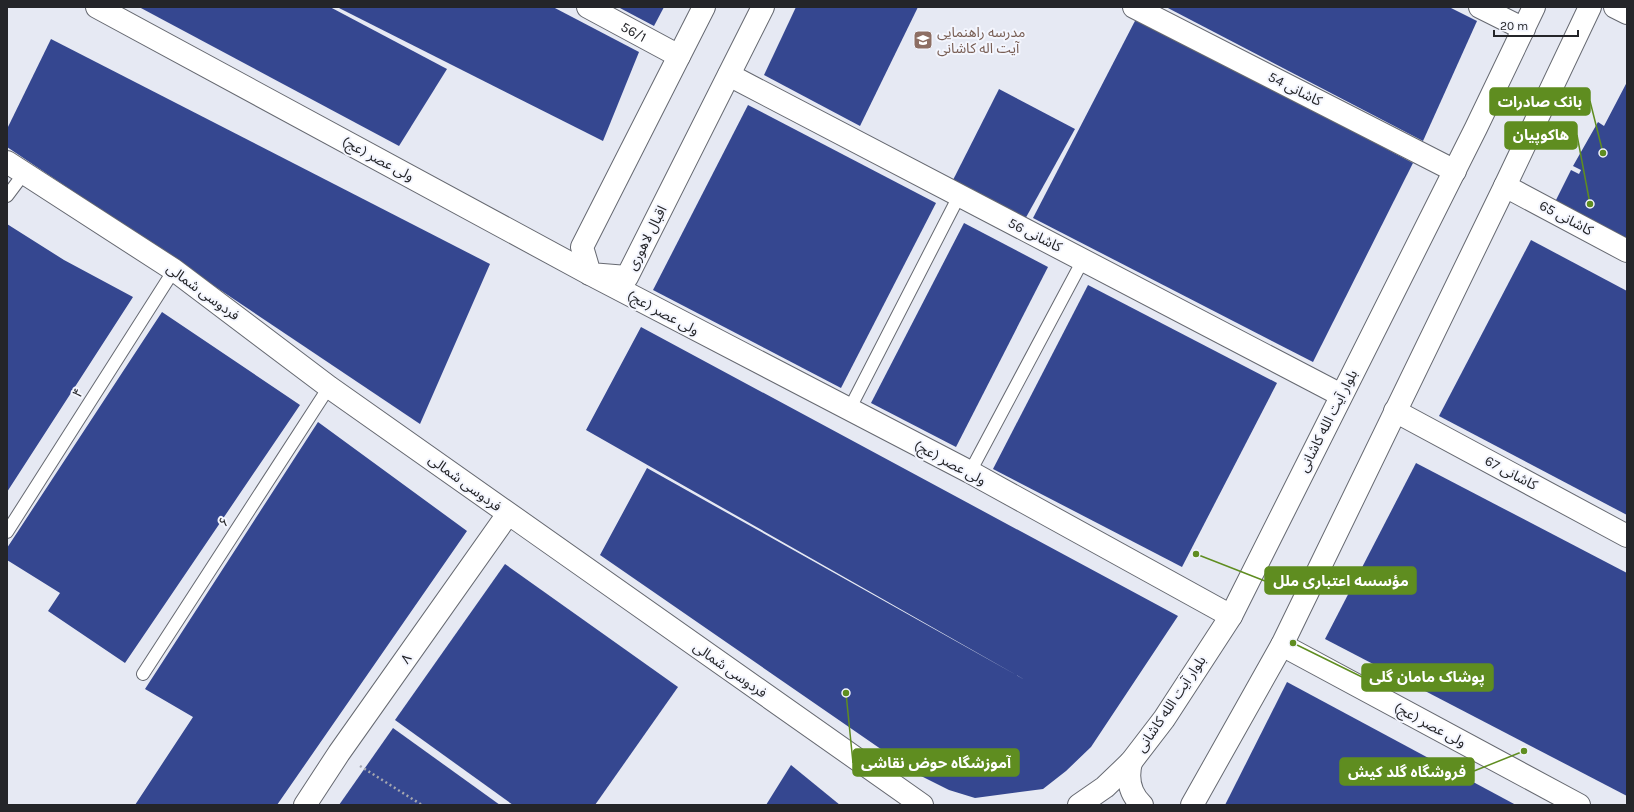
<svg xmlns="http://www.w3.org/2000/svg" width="1634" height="812" font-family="Karla,'Noto Sans Arabic',sans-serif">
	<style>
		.building { fill: #354790 }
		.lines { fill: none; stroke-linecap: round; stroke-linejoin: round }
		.lane-casing { stroke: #666971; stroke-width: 14 }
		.street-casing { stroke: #666971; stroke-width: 24 }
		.secondary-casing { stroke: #666971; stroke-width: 24 }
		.primary-casing { stroke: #666971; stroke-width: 24 }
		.path { stroke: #a6a8b0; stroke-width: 2.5; stroke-dasharray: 2 3; stroke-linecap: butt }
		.lane { stroke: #fff; stroke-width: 12 }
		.street { stroke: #fff; stroke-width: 22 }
		.secondary { stroke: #fff; stroke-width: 22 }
		.primary { stroke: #fff; stroke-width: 22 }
		.labels { text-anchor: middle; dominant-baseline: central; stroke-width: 4; stroke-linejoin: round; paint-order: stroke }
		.street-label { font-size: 14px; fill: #242529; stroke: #f4f6fe }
		.education-label { font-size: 14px; fill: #785e54; stroke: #f4f6fe; text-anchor: start }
		.leader { fill: none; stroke: #5f8d20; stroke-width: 1.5 }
		.callout-dot { fill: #5f8d20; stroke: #f4f6fe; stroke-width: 1.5 }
		.callout { fill: #5f8d20; stroke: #5f8d20; stroke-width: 1.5 }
		.callout-label { font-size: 15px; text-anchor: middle; font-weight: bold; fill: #fff }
	</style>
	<rect width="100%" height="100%" fill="#e6e9f3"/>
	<g class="building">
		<polygon points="139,7 330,7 447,69 399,146"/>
		<polygon points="337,7 553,7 639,52 603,141"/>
		<polygon points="618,7 664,7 654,26"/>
		<polygon points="796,7 918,7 860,126 764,75"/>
		<polygon points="1166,7 1449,7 1477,21 1423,141"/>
		<polygon points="1137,17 1413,163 1313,362 1033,218"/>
		<polygon points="51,39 490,264 420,424 7,147 7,129"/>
		<polygon points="1627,82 1627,255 1553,206 1571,170 1579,174 1581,170 1573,166 1598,122 1604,126"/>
		<polygon points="999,89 1075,129 1024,221 952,182"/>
		<polygon points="748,105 936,203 841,388 653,290"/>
		<polygon points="964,223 1048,267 956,447 871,403"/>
		<polygon points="7,224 64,260 133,297 7,492"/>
		<polygon points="1531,240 1627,291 1627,515 1439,416"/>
		<polygon points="1088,285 1277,383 1182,567 993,469"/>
		<polygon points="162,312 300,405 125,663 48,611 60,593 7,560 7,548"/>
		<polygon points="641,327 1178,616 1091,747 1066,771 1043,789 975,798 949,790 917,774 600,555 647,468 1025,680 586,430"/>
		<polygon points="318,422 467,531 277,805 135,805 193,717 145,689"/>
		<polygon points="1416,463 1627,573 1627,796 1325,639"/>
		<polygon points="505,564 678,687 595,805 513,805 395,720"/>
		<polygon points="1287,682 1516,805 1225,805"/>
		<polygon points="393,728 500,805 339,805"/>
		<polygon points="791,765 840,805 766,805"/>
	</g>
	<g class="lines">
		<g class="lane-casing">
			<g id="lane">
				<polyline points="7,196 25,172"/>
				<polyline points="849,410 959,196"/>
				<polyline points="970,472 1083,260"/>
				<polyline points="7,532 174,270"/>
				<polyline points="143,674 329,387"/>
			</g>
		</g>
		<g class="street-casing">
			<g id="street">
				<path id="s1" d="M 588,7 L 679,56"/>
				<polyline points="1134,7 1455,171"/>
				<polyline points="1480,7 1524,29"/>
				<polyline points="1615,7 1627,13"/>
				<polyline points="729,75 1341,395"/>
				<polyline points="1505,186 1627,251"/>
				<polyline points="1395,411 1627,536"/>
				<polyline points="305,805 339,753 508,514"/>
			</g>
		</g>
		<g class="secondary-casing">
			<g id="secondary">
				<polyline points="97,7 590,274 970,472 1231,616"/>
				<polyline points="704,7 582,247 590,274 627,277 763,7"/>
				<polyline points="7,162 174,270 329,387 922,805"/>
				<polyline points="1282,645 1579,805"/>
			</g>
		</g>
		<g class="primary-casing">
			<g id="primary">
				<path d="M 1131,762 C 1127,778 1129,793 1142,805"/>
				<polyline points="1079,805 1105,787 1131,762 1164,719 1231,616 1476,128 1534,7"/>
				<polyline points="1192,805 1282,645 1505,186 1590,7"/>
			</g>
		</g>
		<polyline class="path" points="360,766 422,805"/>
		<use href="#lane" class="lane"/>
		<use href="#street" class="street"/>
		<use href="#secondary" class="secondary"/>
		<use href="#primary" class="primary"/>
	</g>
	<defs>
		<g id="school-square" transform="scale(1)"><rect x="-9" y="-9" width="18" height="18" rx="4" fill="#8d6e63" stroke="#f4f6fe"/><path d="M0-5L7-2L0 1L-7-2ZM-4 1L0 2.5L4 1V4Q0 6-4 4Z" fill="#fff"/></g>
	</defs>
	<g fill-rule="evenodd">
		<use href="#school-square" x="923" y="40"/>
	</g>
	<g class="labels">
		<g class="street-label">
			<text stroke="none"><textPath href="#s1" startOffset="52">56/1</textPath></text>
			<text transform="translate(1295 89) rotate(27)">کاشانی 54</text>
			<text transform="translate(378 159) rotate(28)">ولی عصر (عج)</text>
			<text transform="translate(1566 218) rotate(28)">کاشانی 65</text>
			<text transform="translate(1035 235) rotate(27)">کاشانی 56</text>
			<text transform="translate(647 238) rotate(-63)">اقبال لاهوری</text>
			<text transform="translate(203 292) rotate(36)">فردوسی شمالی</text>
			<text transform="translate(663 313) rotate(28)">ولی عصر (عج)</text>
			<text transform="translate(78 393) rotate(-58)">۴</text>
			<text transform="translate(1328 421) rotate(-63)">بلوار آیت الله کاشانی</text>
			<text transform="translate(950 463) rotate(28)">ولی عصر (عج)</text>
			<text transform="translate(1511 473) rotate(28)">کاشانی 67</text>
			<text transform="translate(465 483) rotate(36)">فردوسی شمالی</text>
			<text transform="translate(224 522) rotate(-57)">۶</text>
			<text transform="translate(406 659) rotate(-55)">۸</text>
			<text transform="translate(730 670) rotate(35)">فردوسی شمالی</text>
			<text transform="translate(1171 704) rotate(-56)">بلوار آیت الله کاشانی</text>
			<text transform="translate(1430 725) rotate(28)">ولی عصر (عج)</text>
		</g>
		<g class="education-label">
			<text x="937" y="32">مدرسه راهنمایی<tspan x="937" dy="16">آیت اله کاشانی</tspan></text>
		</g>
	</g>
	<path class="leader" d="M1603 153L1590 101M1590 204L1577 135M1196 554L1265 581M1293 643L1362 677M846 693L853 763M1524 751L1474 771"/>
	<g class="callout-dot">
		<circle cx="1603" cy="153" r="4"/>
		<circle cx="1590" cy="204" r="4"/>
		<circle cx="1196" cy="554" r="4"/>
		<circle cx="1293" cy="643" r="4"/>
		<circle cx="846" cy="693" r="4"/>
		<circle cx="1524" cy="751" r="4"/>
	</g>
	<g class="callout">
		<rect x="1490" y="88" width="100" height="27" rx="4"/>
		<rect x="1505" y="122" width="72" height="27" rx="4"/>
		<rect x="1265" y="567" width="151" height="27" rx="4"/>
		<rect x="1362" y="664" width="131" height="27" rx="4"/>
		<rect x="853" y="749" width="166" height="27" rx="4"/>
		<rect x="1340" y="758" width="134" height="27" rx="4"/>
	</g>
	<g class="callout-label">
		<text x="1540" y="107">بانک صادرات</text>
		<text x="1541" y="140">هاکوپیان</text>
		<text x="1341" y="586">مؤسسه اعتباری ملل</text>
		<text x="1427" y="682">پوشاک مامان گلی</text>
		<text x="936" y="768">آموزشگاه حوض نقاشی</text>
		<text x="1407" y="777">فروشگاه گلد کیش</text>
	</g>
	<rect width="1634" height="812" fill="none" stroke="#242529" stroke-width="16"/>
	<path d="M1494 30v6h84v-6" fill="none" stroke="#242529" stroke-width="2"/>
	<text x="1500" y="30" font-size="12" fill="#242529" stroke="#f4f6fe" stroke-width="3" paint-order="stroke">20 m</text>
</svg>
